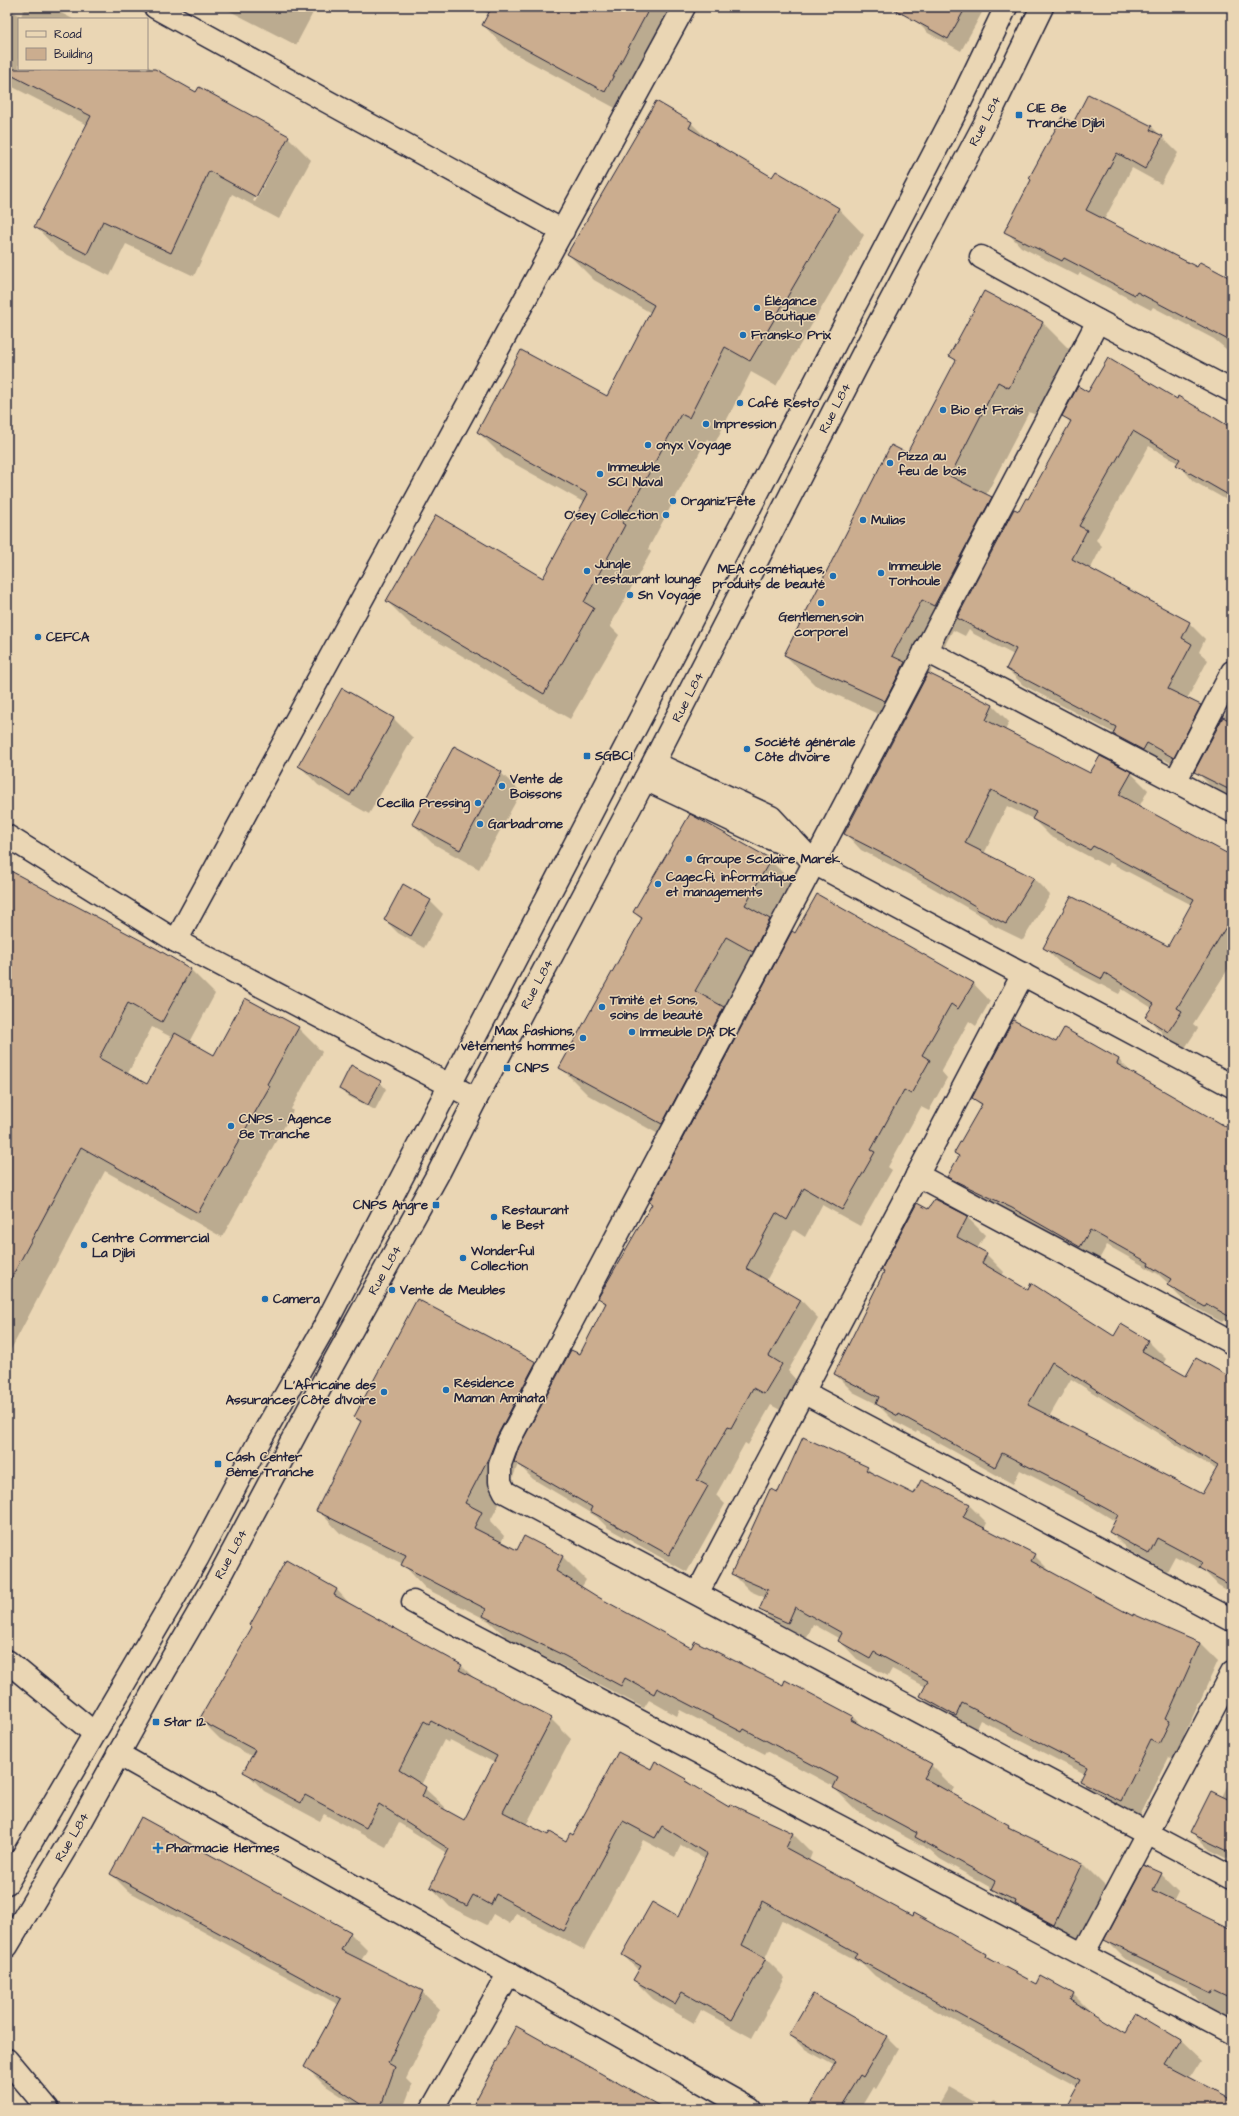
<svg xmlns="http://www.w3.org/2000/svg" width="1239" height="2116" font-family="'Architects Daughter',sans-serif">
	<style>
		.shadow { fill: #0003; fill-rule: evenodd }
		.building { fill: #cbad8f; stroke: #22223b; fill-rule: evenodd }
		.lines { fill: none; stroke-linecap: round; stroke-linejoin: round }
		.street-casing { stroke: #22223b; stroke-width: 25 }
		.secondary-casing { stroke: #22223b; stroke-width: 25 }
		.street { stroke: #ead6b4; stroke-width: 22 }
		.secondary { stroke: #ead6b4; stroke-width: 22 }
		.poi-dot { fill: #1f6fb2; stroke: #ead6b4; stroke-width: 1.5 }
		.labels { text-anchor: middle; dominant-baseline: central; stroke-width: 3; stroke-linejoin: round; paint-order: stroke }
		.poi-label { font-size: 13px; font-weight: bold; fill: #22223b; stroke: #ead6b4; text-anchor: start }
		.street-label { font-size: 13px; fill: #22223b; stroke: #ead6b4 }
	</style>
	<rect width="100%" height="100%" fill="#ead6b4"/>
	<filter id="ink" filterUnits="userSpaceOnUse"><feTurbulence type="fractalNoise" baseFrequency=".025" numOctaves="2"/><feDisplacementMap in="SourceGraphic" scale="8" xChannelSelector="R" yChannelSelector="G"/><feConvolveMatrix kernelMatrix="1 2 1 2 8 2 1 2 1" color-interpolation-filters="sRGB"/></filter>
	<g filter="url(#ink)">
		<g class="shadow">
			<path d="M 25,7 L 49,7 L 73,19 L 19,19 L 19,69 L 147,69 L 147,66 L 197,93 L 288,137 L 311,160 L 279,219 L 232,194 L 194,276 L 126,244 L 110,276 L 58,250 L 35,226 L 87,125 L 7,84 L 7,9 L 21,16 ZM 284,143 L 286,143 L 255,202 L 253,201 Z"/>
			<polygon points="222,7 316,7 296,45"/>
			<polygon points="477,7 698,7 678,44 670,40 630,116 508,50 483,25 489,14"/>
			<polygon points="922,7 985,7 961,51 928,33 915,20"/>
			<polygon points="691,123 710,141 773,178 776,172 839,209 864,235 776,386 751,372 715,443 707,439 648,549 651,552 610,626 619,635 570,719 413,627 387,601 543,580 585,503 504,458 478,432 607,397 651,313 594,280 568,254"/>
			<polygon points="1074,124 1152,127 1178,153 1161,184 1132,168 1104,220 1197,268 1232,280 1232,354 1214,339 1153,307 1151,310 1080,273 1078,276 1021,247 1006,231"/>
			<polygon points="985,292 1043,323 1073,353 1040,417 1029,412 986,495 991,498 1010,517 1019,512 1028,500 1071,423 1064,416 1088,393 1177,400 1232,429 1232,503 1193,481 1178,463 1149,446 1096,540 1102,546 1090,570 1189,623 1205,639 1199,652 1208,660 1187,699 1200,706 1216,722 1190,773 1163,759 1159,766 1130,750 1114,733 1023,685 1007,669 1014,655 974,634 969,629 965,636 953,630 929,675 993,706 1009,722 1005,731 1091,775 1131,773 1148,790 1139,807 1232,857 1232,963 1193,1024 1198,1028 1185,1048 1163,1034 1147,1017 1152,1008 1122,989 1119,994 1061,964 1044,948 1169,948 1192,905 1109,862 1107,866 1050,836 1033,819 1007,806 984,854 1034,879 1050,895 1023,940 994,926 985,918 910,875 861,850 845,833 902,725 815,685 785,655 908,455 956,361 951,356"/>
			<polygon points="343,689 394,719 413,738 369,814 318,785 299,765"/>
			<polygon points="1232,701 1232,802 1219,795 1196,771"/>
			<polygon points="501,773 521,792 479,869 432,843 413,824"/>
			<path d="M 770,860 L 797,887 L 775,926 L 789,939 L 973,983 L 990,1001 L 976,1026 L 969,1021 L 941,1071 L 947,1078 L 929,1111 L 921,1107 L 888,1167 L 892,1170 L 860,1226 L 822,1205 L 805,1237 L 794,1230 L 766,1281 L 801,1300 L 818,1318 L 788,1371 L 798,1382 L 782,1411 L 771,1405 L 748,1445 L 745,1443 L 716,1495 L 725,1504 L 687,1572 L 608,1528 L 597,1517 L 533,1479 L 518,1464 L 512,1480 L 490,1521 L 504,1536 L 501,1543 L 517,1551 L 524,1537 L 563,1557 L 586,1580 L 581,1588 L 692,1650 L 853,1717 L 866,1730 L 931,1765 L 954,1788 L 951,1793 L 1008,1825 L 1014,1831 L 1083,1864 L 1106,1887 L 1077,1947 L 1015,1912 L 993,1889 L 940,1859 L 930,1850 L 857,1811 L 834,1788 L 835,1787 L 767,1751 L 765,1754 L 680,1710 L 677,1716 L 649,1700 L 644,1708 L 589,1679 L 507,1638 L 489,1621 L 425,1588 L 403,1564 L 340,1533 L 318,1510 L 361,1423 L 355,1417 L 536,1363 L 555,1382 L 581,1355 L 606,1305 L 599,1298 L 653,1204 L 680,1146 L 588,1095 L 561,1068 L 642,920 L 634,912 ZM 753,964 L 771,974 L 742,1027 L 726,1011 Z"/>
			<path d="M 7,870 L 191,970 L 215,994 L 189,1042 L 215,1056 L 298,1028 L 322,1052 L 291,1109 L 293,1111 L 222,1237 L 105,1171 L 7,1357 ZM 152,1027 L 173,1038 L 147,1086 L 127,1075 Z"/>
			<polygon points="430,901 443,914 424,948 398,933 385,920"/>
			<polygon points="1064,1030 1119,1060 1135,1076 1232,1131 1232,1324 1224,1320 1222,1322 1185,1302 1168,1285 1169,1284 1158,1274 1107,1245 1097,1263 965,1193 948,1177 959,1157 955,1153 982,1106 973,1098 1057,1043"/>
			<polygon points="380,1082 386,1089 375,1110 346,1095 340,1089"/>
			<path d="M 929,1211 L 967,1217 L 985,1235 L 977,1249 L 986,1254 L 1004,1272 L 1002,1276 L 1028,1291 L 1114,1337 L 1122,1325 L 1148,1341 L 1166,1359 L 1163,1364 L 1187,1377 L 1232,1379 L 1232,1593 L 1218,1585 L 1204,1571 L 1175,1556 L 1167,1571 L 1128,1550 L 1110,1532 L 1115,1521 L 1092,1507 L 1020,1470 L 1013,1484 L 917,1431 L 916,1433 L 895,1422 L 877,1404 L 853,1392 L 835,1374 ZM 1071,1379 L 1217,1470 L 1202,1496 L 1049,1417 Z"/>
			<polygon points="867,1468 875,1476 915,1495 969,1505 987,1523 984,1529 1034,1555 1052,1573 1133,1618 1200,1643 1218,1661 1184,1736 1187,1740 1177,1761 1169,1757 1139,1818 1099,1799 1081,1781 1085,1774 980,1720 974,1733 939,1714 921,1696 926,1687 892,1669 888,1676 857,1659 840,1641 840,1639 813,1624 806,1640 778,1627 761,1609 766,1598 750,1591 732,1573 779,1494"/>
			<path d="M 287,1562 L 337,1590 L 352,1606 L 461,1665 L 475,1679 L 551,1719 L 571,1739 L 526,1825 L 549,1836 L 566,1842 L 651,1771 L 686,1780 L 695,1788 L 729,1808 L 731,1805 L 793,1834 L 812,1853 L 809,1861 L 912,1917 L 914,1914 L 987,1955 L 996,1964 L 1038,1986 L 1073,1994 L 1093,2014 L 1126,2034 L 1180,2040 L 1200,2059 L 1188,2078 L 1232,2101 L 1232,2109 L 1064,2109 L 1078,2087 L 901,1992 L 875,1976 L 863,1964 L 782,1920 L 765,1958 L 785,1978 L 752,2038 L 701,2010 L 694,2023 L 653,1999 L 634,1980 L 639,1971 L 623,1955 L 678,1918 L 706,1860 L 681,1845 L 675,1857 L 643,1840 L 584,1950 L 516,1913 L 510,1924 L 493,1914 L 487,1925 L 450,1907 L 431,1887 L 448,1854 L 399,1823 L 386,1847 L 324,1814 L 320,1821 L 264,1791 L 245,1771 L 253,1757 L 220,1739 L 201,1720 L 253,1627 ZM 444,1740 L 449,1743 L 450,1740 L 495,1763 L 465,1821 L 444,1810 L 445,1807 L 421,1785 Z"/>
			<polygon points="1232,1776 1232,1861 1209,1850 1191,1832 1222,1797"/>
			<polygon points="111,1874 350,1933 367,1950 361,1961 422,1992 440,2009 406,2079 412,2085 403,2109 361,2109 323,2084 306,2067 339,2005 128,1891"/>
			<polygon points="1161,1874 1179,1892 1174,1902 1232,1930 1232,2022 1206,2009 1189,1989 1124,1958 1106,1940"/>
			<polygon points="790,2035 886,2036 899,2049 876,2089 873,2087 860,2109 814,2109 835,2066 803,2048"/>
			<polygon points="949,2087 988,2109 936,2109"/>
			<polygon points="993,2100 1009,2109 988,2109"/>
		</g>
		<g class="building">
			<polygon points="492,7 650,7 605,92 482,25"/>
			<polygon points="890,7 966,7 948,39"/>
			<polygon points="7,69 155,69 196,92 199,87 289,136 256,197 209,171 171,253 103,221 87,254 34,227 91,116 7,73"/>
			<polygon points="1088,94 1152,126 1150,130 1163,136 1145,169 1117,153 1086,210 1197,267 1200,262 1232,279 1232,342 1137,292 1135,295 1064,258 1062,261 1004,232 1031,180 1029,178 1062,117 1073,123"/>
			<polygon points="656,101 692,122 689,128 772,177 776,171 839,208 750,361 725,347 689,418 681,414 622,523 625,525 584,602 594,608 544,694 386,601 436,515 543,578 588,494 477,432 521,350 607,396 654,305 567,254"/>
			<polygon points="984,291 1043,322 1009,388 998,382 950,476 992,497 934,606 922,600 892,656 905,662 885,701 784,655 891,445 907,453 956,360 949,356"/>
			<polygon points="1108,358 1177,399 1178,396 1232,428 1232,497 1176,465 1180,459 1133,431 1079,526 1087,530 1072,559 1190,622 1182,638 1192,644 1168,689 1201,705 1174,758 1147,743 1143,750 1113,734 1116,727 1006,669 1016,649 957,618 1014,509 1019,511 1026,498 1028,499 1071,421 1062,416 1078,386 1088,392"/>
			<polygon points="928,673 993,705 986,720 1090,773 1100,756 1132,772 1119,795 1232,856 1232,917 1177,1008 1182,1011 1168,1032 1145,1017 1154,1004 1105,973 1102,979 1043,948 1071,896 1168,946 1194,899 1093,846 1090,850 1032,819 1036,812 991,790 965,843 1034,878 1006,924 976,909 977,907 893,859 844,834"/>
			<polygon points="342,688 394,718 350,796 298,766"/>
			<polygon points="1223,717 1232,722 1232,791 1194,772"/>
			<polygon points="454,746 502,772 460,850 412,824"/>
			<polygon points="690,814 771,859 745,905 770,919 753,952 726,937 695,991 724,1007 662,1124 559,1068 642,918 633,912"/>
			<polygon points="7,869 157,949 191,969 162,1022 128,1003 99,1058 147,1084 175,1033 214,1055 245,998 299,1027 267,1084 270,1086 198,1213 81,1147 7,1286"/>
			<polygon points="403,884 431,900 411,936 384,920"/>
			<polygon points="817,894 974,983 958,1009 951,1004 922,1055 930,1060 911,1094 904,1090 871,1150 875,1152 842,1210 804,1188 787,1220 776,1213 746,1268 801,1300 769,1356 782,1364 764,1394 753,1388 731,1428 728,1427 697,1480 708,1486 669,1555 590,1511 592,1507 514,1462 519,1447 571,1350 580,1354 606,1303 598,1298 652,1204 649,1202 792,931 795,933"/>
			<polygon points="1013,1020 1056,1042 1064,1028 1119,1059 1117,1064 1232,1130 1232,1318 1207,1304 1205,1307 1167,1285 1171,1279 1148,1265 1149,1263 1090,1230 1080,1247 1012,1208 947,1177 959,1156 954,1153 982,1104 972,1098"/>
			<polygon points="351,1065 381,1081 368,1105 339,1089"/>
			<path d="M 935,1199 L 968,1216 L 957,1237 L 987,1253 L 982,1263 L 1028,1290 L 1031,1283 L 1114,1336 L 1121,1324 L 1148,1340 L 1142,1351 L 1186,1376 L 1196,1358 L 1232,1378 L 1232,1586 L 1199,1568 L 1202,1562 L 1157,1538 L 1149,1554 L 1109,1532 L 1118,1515 L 1077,1493 L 1078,1492 L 1002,1453 L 995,1467 L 899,1414 L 898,1416 L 876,1404 L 879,1397 L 834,1374 L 884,1272 L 881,1270 L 917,1203 L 928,1209 ZM 1052,1362 L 1218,1466 L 1202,1494 L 1028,1405 Z"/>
			<polygon points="417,1299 536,1362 497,1436 489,1457 465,1503 482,1512 474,1528 517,1550 524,1536 563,1556 556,1571 598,1597 691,1648 695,1641 783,1685 785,1680 853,1716 851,1720 932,1764 924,1778 1009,1825 1008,1827 1083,1863 1054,1925 1015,1904 1016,1901 991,1889 995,1881 915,1837 917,1833 833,1788 838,1778 744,1729 742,1732 657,1688 654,1694 625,1678 621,1686 565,1656 483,1616 486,1609 401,1565 406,1555 316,1511 361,1421 354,1417"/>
			<polygon points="803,1437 868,1467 866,1470 914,1494 921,1480 970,1504 963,1517 1035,1554 1031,1561 1133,1616 1133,1614 1200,1643 1166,1719 1170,1721 1159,1744 1151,1740 1121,1801 1080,1781 1087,1767 962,1703 956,1716 920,1696 928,1681 874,1652 870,1659 838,1641 842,1633 795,1607 788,1623 759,1610 768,1590 731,1574 770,1489 778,1492"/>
			<path d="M 286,1560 L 337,1589 L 334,1595 L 462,1665 L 459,1670 L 552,1718 L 503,1812 L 548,1835 L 550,1832 L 566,1841 L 570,1833 L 573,1835 L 618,1752 L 651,1769 L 655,1761 L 687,1779 L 685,1781 L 729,1807 L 730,1804 L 793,1833 L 786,1848 L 912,1916 L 913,1913 L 987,1954 L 986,1957 L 1037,1984 L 1041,1976 L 1074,1994 L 1071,2000 L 1126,2033 L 1137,2013 L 1181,2039 L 1165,2065 L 1232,2100 L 1232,2109 L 1064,2109 L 1080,2080 L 881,1972 L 854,1957 L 857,1953 L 762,1901 L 742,1945 L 766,1958 L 732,2020 L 682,1992 L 675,2004 L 633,1980 L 641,1966 L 622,1955 L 652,1902 L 678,1917 L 707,1854 L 662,1826 L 655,1838 L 623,1821 L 564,1931 L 496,1894 L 491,1905 L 473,1895 L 467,1906 L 430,1887 L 449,1849 L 379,1804 L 366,1828 L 305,1795 L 301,1803 L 243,1772 L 255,1750 L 199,1720 L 252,1627 L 250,1625 ZM 424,1721 L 429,1724 L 431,1721 L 497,1756 L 464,1820 L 422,1797 L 426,1787 L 399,1770 Z"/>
			<polygon points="1211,1791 1232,1801 1232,1853 1190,1833"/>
			<polygon points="141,1817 351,1932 341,1950 423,1991 388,2063 395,2067 380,2109 369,2109 304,2067 341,1999 110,1874"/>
			<polygon points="1144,1865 1162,1873 1153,1891 1232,1929 1232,1997 1213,1988 1211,1992 1104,1940"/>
			<polygon points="813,1994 887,2036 863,2077 860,2075 839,2109 807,2109 836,2062 789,2035"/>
			<polygon points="516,2026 584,2064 665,2109 471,2109"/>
		</g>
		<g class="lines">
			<g class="street-casing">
				<g id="street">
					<polyline points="155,7 563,231"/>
					<polyline points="981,257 1098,321 1232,391"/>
					<polyline points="1098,321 823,846 508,1442 500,1464 500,1482 505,1492 1232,1878"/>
					<polyline points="925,650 1232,811"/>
					<polyline points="654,763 771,817 814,863 1232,1086"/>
					<polyline points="645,779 767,837 798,849"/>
					<polyline points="1176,780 1232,672"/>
					<polyline points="7,836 176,941 476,1099"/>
					<polyline points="176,941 684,7"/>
					<polyline points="917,1175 1232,1343"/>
					<polyline points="803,1392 1232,1620"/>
					<polyline points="698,1592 1023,974"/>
					<polyline points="413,1602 1232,2033"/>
					<polyline points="7,1661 94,1733"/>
					<polyline points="118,1754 750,2109"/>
					<polyline points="1083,1954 1232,1673"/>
					<polyline points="7,2060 48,2109"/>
					<polyline points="432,2109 509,1973"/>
				</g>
			</g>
			<g class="secondary-casing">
				<g id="secondary">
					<polyline points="7,1883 197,1559 256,1447 322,1331 957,109 1006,7"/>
					<polyline points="7,1946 77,1829 164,1672 217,1581 328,1373 439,1172 476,1099 645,779 869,342 993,108 1042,7"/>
				</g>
			</g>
			<use href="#street" class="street"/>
			<use href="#secondary" class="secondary"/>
		</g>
	</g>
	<g class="poi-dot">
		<rect x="1015" y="111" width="8" height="8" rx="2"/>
		<circle cx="757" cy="308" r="4"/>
		<circle cx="743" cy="335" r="4"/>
		<circle cx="740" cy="403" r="4"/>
		<circle cx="943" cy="410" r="4"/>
		<circle cx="706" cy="424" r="4"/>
		<circle cx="648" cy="445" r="4"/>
		<circle cx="890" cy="463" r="4"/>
		<circle cx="600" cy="474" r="4"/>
		<circle cx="673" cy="501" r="4"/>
		<circle cx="666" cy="515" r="4"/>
		<circle cx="863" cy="520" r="4"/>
		<circle cx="587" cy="571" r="4"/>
		<circle cx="881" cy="573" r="4"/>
		<circle cx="833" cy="576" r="4"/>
		<circle cx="630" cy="595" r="4"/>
		<circle cx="821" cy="603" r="4"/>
		<circle cx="38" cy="637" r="4"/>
		<circle cx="747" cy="749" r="4"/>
		<rect x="583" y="752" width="8" height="8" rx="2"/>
		<circle cx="502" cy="786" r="4"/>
		<circle cx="478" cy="803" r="4"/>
		<circle cx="480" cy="824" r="4"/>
		<circle cx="689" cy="859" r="4"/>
		<circle cx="658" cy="884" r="4"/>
		<circle cx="602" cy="1007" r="4"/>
		<circle cx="632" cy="1032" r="4"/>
		<circle cx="583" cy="1038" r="4"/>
		<rect x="503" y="1064" width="8" height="8" rx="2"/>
		<circle cx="231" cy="1126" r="4"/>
		<rect x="432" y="1201" width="8" height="8" rx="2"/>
		<circle cx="494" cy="1217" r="4"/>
		<circle cx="84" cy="1245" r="4"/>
		<circle cx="463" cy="1258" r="4"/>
		<circle cx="392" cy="1290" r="4"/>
		<circle cx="265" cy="1299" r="4"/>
		<circle cx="446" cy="1390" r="4"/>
		<circle cx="384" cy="1392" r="4"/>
		<rect x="214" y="1460" width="8" height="8" rx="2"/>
		<rect x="152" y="1718" width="8" height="8" rx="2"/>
		<path d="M156 1842h4v4h4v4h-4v4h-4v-4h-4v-4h4z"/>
	</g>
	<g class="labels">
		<g class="poi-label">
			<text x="1027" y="108">CIE 8e<tspan x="1027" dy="15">Tranche Djibi</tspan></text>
			<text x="765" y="301">Élégance<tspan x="765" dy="15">Boutique</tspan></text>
			<text x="751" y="335">Fransko Prix</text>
			<text x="748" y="403">Café Resto</text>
			<text x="951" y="410">Bio et Frais</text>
			<text x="714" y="424">Impression</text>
			<text x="656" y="445">onyx Voyage</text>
			<text x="898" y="456">Pizza au<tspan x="898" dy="15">feu de bois</tspan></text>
			<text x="608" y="467">Immeuble<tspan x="608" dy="15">SCI Naval</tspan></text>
			<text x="681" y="501">Organiz'Fête</text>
			<text x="658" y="515" text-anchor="end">O'sey Collection</text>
			<text x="871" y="520">Mulias</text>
			<text x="595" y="564">Jungle<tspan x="595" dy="15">restaurant lounge</tspan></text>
			<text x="889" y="566">Immeuble<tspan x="889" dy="15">Tonhoule</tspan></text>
			<text x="825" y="569" text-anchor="end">MEA cosmétiques,<tspan x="825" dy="15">produits de beauté</tspan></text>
			<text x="638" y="595">Sn Voyage</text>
			<text x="821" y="617" text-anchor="middle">Gentlemen,soin<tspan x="821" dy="15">corporel</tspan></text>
			<text x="46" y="637">CEFCA</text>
			<text x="755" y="742">Société générale<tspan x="755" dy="15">Côte d’Ivoire</tspan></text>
			<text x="595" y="756">SGBCI</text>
			<text x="510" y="779">Vente de<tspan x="510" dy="15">Boissons</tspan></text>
			<text x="470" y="803" text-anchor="end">Cecilia Pressing</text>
			<text x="488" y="824">Garbadrome</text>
			<text x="697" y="859">Groupe Scolaire Marek</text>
			<text x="666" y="877">Cagecfi, informatique<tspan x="666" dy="15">et managements</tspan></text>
			<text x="610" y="1000">Timité et Sons,<tspan x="610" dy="15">soins de beauté</tspan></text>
			<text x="575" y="1031" text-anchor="end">Max fashions,<tspan x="575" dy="15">vêtements hommes</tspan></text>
			<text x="640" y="1032">Immeuble DA DK</text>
			<text x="515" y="1068">CNPS</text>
			<text x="239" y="1119">CNPS - Agence<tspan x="239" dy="15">8e Tranche</tspan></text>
			<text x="428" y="1205" text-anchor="end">CNPS Angre</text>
			<text x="502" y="1210">Restaurant<tspan x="502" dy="15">le Best</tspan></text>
			<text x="92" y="1238">Centre Commercial<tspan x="92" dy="15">La Djibi</tspan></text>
			<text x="471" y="1251">Wonderful<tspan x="471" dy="15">Collection</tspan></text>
			<text x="400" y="1290">Vente de Meubles</text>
			<text x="273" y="1299">Camera</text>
			<text x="454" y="1383">Résidence<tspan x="454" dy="15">Maman Aminata</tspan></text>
			<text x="376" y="1385" text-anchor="end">L'Africaine des<tspan x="376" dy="15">Assurances Côte d'Ivoire</tspan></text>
			<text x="226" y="1457">Cash Center<tspan x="226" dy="15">8ème Tranche</tspan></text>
			<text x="164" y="1722">Star 12</text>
			<text x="166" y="1848">Pharmacie Hermes</text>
		</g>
		<g class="street-label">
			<text transform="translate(985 121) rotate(-63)">Rue L84</text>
			<text transform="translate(835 408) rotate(-63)">Rue L84</text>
			<text transform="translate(688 697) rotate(-63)">Rue L84</text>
			<text transform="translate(537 984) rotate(-62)">Rue L84</text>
			<text transform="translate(385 1270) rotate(-61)">Rue L84</text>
			<text transform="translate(231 1554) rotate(-62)">Rue L84</text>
			<text transform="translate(72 1837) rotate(-60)">Rue L84</text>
		</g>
	</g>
	<rect width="1239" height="2116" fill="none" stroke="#ead6b4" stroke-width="24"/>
	<rect x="12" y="12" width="1215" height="2092" fill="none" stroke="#22223b" stroke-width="1.5" filter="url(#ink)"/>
	<rect x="18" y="18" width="130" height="52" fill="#ead6b4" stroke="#9a8e84"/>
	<rect x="26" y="31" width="20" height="6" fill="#ead6b4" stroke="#9a8e84"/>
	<text x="54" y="38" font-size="12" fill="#22223b">Road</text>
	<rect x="26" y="48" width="20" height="12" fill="#cbad8f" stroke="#9a8e84"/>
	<text x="54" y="58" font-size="12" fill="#22223b">Building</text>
</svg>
